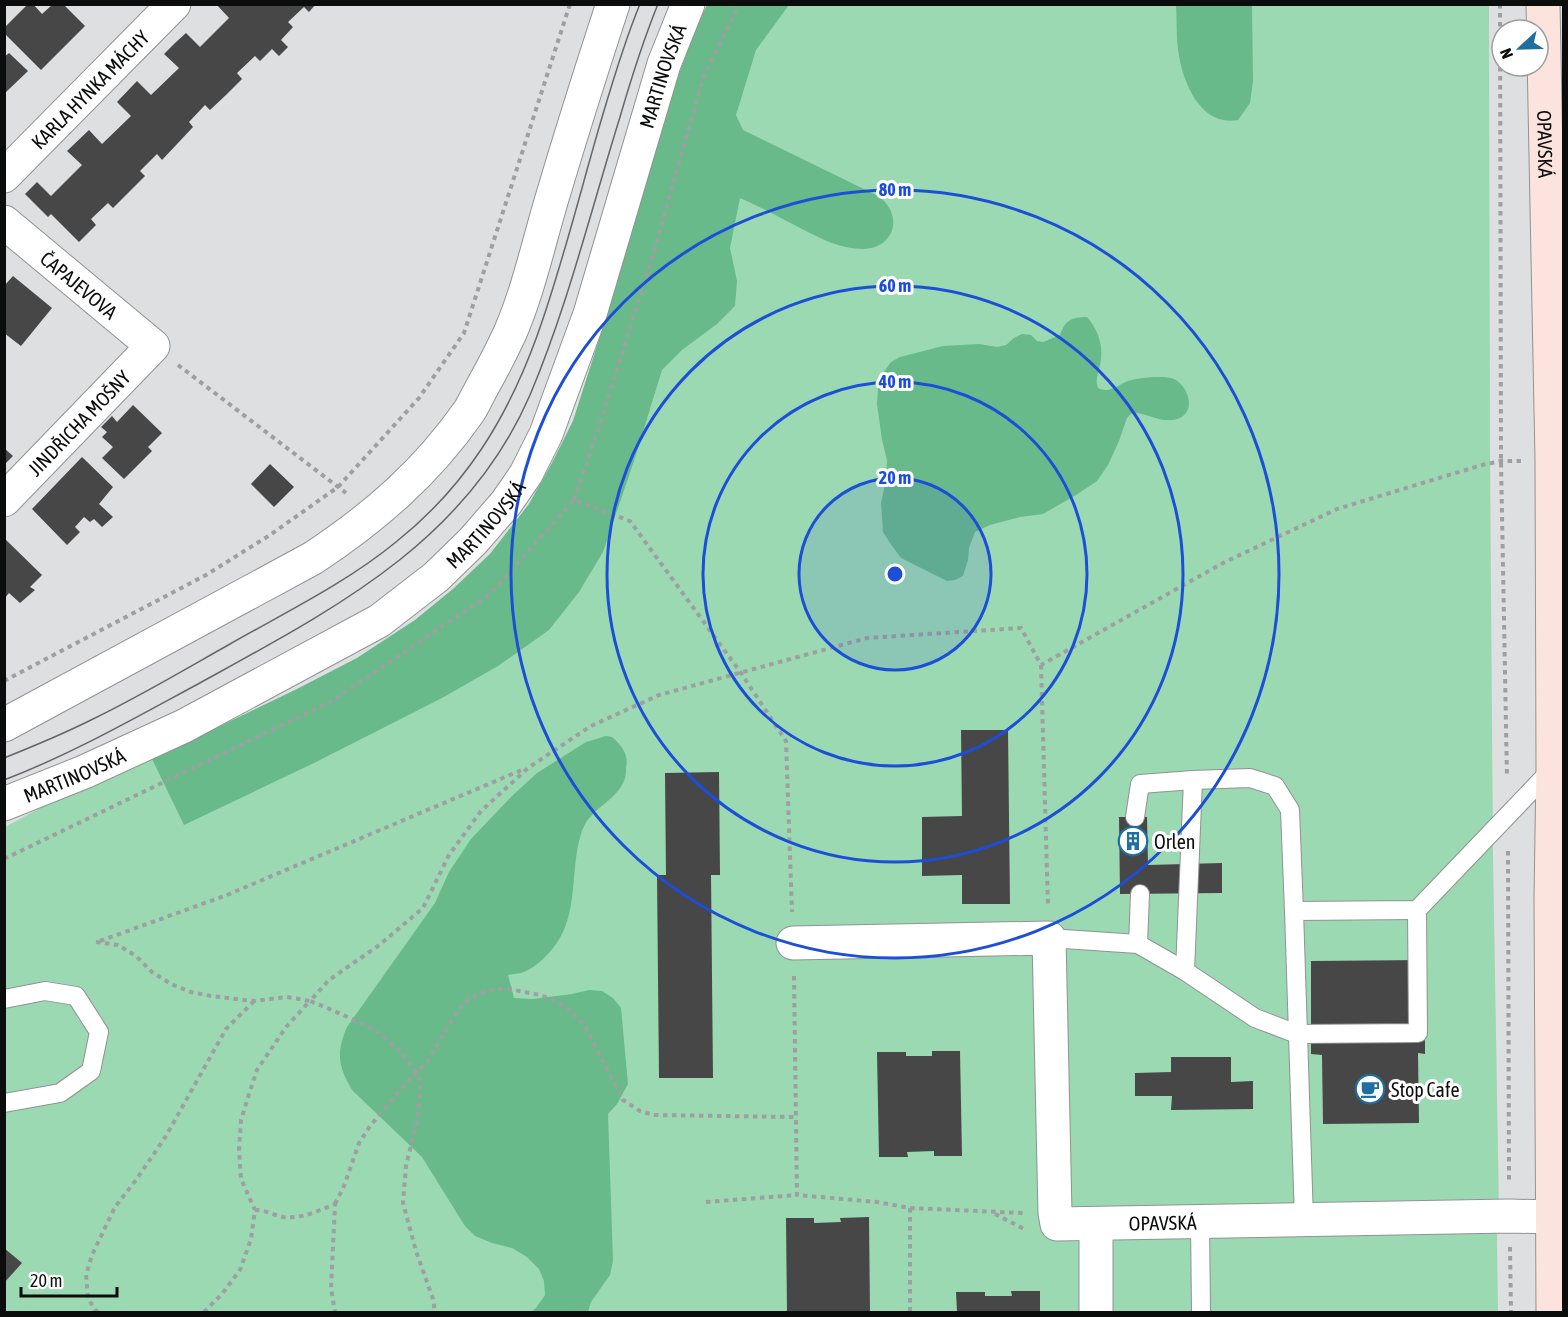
<svg xmlns="http://www.w3.org/2000/svg" width="1568" height="1317" font-family="'Asap Condensed',sans-serif">
	<style>
		.green { fill: #9bd9b2 }
		.forest { fill: #68ba8a }
		.building { fill: #474748 }
		.lines { fill: none; stroke-linecap: round; stroke-linejoin: round }
		.service-casing { stroke: #919293; stroke-width: 20 }
		.minor-casing { stroke: #919293; stroke-width: 35 }
		.tertiary-casing { stroke: #919293; stroke-width: 35 }
		.secondary-casing { stroke: #919293; stroke-width: 35 }
		.path { stroke: #9e9fa0; stroke-width: 4; stroke-dasharray: 4.5 4.5; stroke-linecap: butt }
		.service { stroke: #fff; stroke-width: 18 }
		.minor { stroke: #fff; stroke-width: 33 }
		.tertiary { stroke: #fff; stroke-width: 33 }
		.secondary { stroke: #fde3de; stroke-width: 33 }
		.tram { stroke: #656667; stroke-width: 1.5 }
		.ring { fill: none; stroke: #1d4ed8; stroke-width: 3 }
		.labels { text-anchor: middle; dominant-baseline: central; stroke-width: 6; stroke-linejoin: round; paint-order: stroke }
		.street-label { font-size: 20px; fill: #0b0c0c; stroke: #fff }
		.poi-label { font-size: 20px; fill: #0b0c0c; stroke: #fff; text-anchor: start }
		.centre { fill: #1d4ed8; stroke: #fff; stroke-width: 3 }
		.ring-label { font-size: 18px; text-anchor: middle; font-weight: bold; fill: #1d4ed8; stroke: #fff; stroke-width: 6; stroke-linejoin: round; paint-order: stroke }
	</style>
	<rect width="100%" height="100%" fill="#dedfe0"/>
	<polygon class="green" points="707,5 1489,5 1490,455 1493,856 1499,1212 1497,1238 1498,1312 5,1312 5,827 59,798 152,759 297,689 357,658 415,620 453,589 490,554 529,504 552,463 573,421 605,321 641,191"/>
	<g class="forest">
		<path d="M 707,5 L 789,5 L 756,50 L 736,115 L 743,130 L 872,193 C 876,195 881,197 884,201 C 903,221 891,249 863,249 C 840,249 822,239 802,229 C 781,218 761,207 740,198 L 730,248 L 737,281 L 735,306 L 717,324 L 682,350 L 662,370 L 634,461 L 603,552 L 579,592 L 549,630 L 498,666 L 442,698 L 314,763 L 184,825 L 152,759 L 297,689 L 357,658 L 415,620 L 453,589 L 490,554 L 529,504 L 552,463 L 573,421 L 605,321 L 641,191 L 666,111 L 695,29 Z"/>
		<path d="M 1176,5 L 1252,5 L 1253,81 L 1250,103 L 1238,120 C 1202,127 1184,85 1179,56 C 1176,39 1177,21 1176,5 Z"/>
		<path d="M 1087,317 C 1099,331 1104,347 1100,365 C 1098,374 1095,379 1098,388 C 1110,394 1117,385 1128,381 C 1137,378 1165,375 1174,379 C 1189,386 1197,413 1177,419 C 1161,424 1147,412 1132,413 L 1127,418 L 1119,441 L 1108,465 L 1097,481 L 1076,495 L 1043,514 L 1020,517 L 990,525 L 975,532 L 969,548 L 968,560 L 963,576 L 955,580 L 947,581 L 901,558 L 890,543 L 883,532 L 881,503 L 886,480 L 887,460 L 882,440 L 877,404 L 878,389 L 883,373 L 891,362 L 900,357 L 943,346 L 979,344 L 997,347 L 1006,345 L 1014,338 L 1022,334 L 1031,335 L 1037,341 L 1043,342 L 1060,335 C 1065,320 1072,317 1087,317 Z"/>
		<path d="M 606,736 L 612,737 C 622,746 629,754 626,768 C 626,772 626,777 624,781 C 614,804 589,807 581,834 C 568,877 582,923 544,958 C 538,964 530,970 521,973 C 517,974 512,974 508,975 L 514,998 L 533,999 L 572,994 L 589,990 L 602,991 L 613,998 L 621,1008 L 628,1084 L 617,1104 L 608,1114 L 613,1261 L 610,1275 L 591,1302 L 588,1312 L 531,1312 L 536,1308 L 545,1295 L 544,1281 L 539,1269 L 527,1257 L 512,1248 L 492,1243 L 475,1236 L 465,1226 L 458,1215 L 422,1157 L 352,1090 C 338,1066 336,1053 347,1027 L 435,903 L 449,872 L 471,839 L 512,796 L 537,773 L 586,742 Z"/>
	</g>
	<g class="building">
		<polygon points="28,4 33,4 42,14 52,5 64,5 85,26 41,70 4,33 4,28"/>
		<polygon points="216,4 316,4 309,12 304,7 288,22 293,27 281,40 288,47 279,56 272,49 260,61 255,56 237,73 242,79 226,95 210,110 205,105 189,122 193,127 178,143 162,160 157,154 140,171 145,176 113,208 108,203 91,219 96,225 79,242 51,214 48,217 25,194 37,182 51,196 82,165 67,151 89,130 102,144 131,116 117,102 137,81 151,95 179,68 164,54 175,43 186,33 200,47 229,18"/>
		<polygon points="9,53 28,71 4,94 4,57"/>
		<polygon points="13,276 52,308 21,346 4,333 4,286"/>
		<polygon points="133,405 162,433 148,447 152,451 124,479 102,458 113,447 102,437 107,432 101,427 112,416 117,422"/>
		<polygon points="4,448 13,456 4,465"/>
		<polygon points="82,457 113,487 99,504 113,517 102,527 94,519 90,522 84,517 75,527 80,532 67,545 32,509"/>
		<polygon points="270,464 294,487 274,507 251,484"/>
		<polygon points="4,538 42,575 30,587 35,590 20,603 9,593 4,599"/>
		<polygon points="961,730 1008,730 1010,904 962,904 962,875 922,876 922,817 962,816"/>
		<polygon points="719,772 720,875 711,875 713,1078 659,1078 657,875 666,875 665,773"/>
		<polygon points="1119,817 1147,817 1148,865 1222,863 1222,893 1120,894"/>
		<polygon points="1425,960 1425,1054 1418,1053 1419,1123 1323,1124 1322,1055 1311,1054 1311,961"/>
		<polygon points="932,1051 960,1051 962,1156 934,1156 934,1151 907,1152 908,1157 879,1157 877,1052 906,1052 906,1056 932,1056"/>
		<polygon points="1171,1057 1231,1057 1231,1082 1253,1081 1253,1109 1171,1110 1172,1096 1135,1096 1135,1073 1171,1072"/>
		<polygon points="869,1217 870,1312 787,1312 786,1218 814,1218 814,1223 841,1222 840,1218"/>
		<polygon points="4,1248 22,1263 4,1283"/>
		<polygon points="1011,1291 1040,1291 1040,1312 957,1312 956,1292 985,1292 985,1296 1012,1296"/>
	</g>
	<g class="lines">
		<g class="service-casing">
			<g id="service">
				<polyline points="1135,817 1140,784 1193,780"/>
				<polyline points="1049,938 1138,944 1185,971 1255,1018 1297,1034 1418,1033 1417,910"/>
				<polyline points="1138,944 1140,894"/>
				<polyline points="1185,971 1193,780 1250,778 1275,786 1290,810 1294,911"/>
				<polyline points="4,999 45,991 76,996 99,1032 91,1071 60,1093 4,1103"/>
				<polyline points="1304,1220 1294,911 1417,910 1553,768"/>
				<polyline points="1200,1222 1201,1312"/>
			</g>
		</g>
		<g class="minor-casing">
			<g id="minor">
				<path id="s1" d="M 4,176 L 174,4"/>
				<path id="s2" d="M 4,222 L 153,346 L 4,500"/>
				<path id="s3" d="M 793,943 L 1049,938 L 1055,1213 L 1057,1224 L 1509,1216 L 1553,1217"/>
				<polyline points="1096,1312 1096,1224"/>
			</g>
		</g>
		<g class="tertiary-casing">
			<g id="tertiary">
				<path d="M 4,725 L 313,558 C 375,517 427,472 470,410 C 475,401 480,391 485,382 C 494,366 502,350 510,333 C 529,289 539,241 553,195 C 572,131 592,68 613,4"/>
				<path id="s4" d="M 4,804 L 84,772 L 184,726 L 379,621 L 436,577 L 473,541 L 506,503 L 526,474 L 546,434 L 590,314 L 664,64 L 688,4"/>
			</g>
		</g>
		<g class="secondary-casing">
			<g id="secondary">
				<path id="s5" d="M 1543,4 L 1552,460 L 1553,768 L 1551,898 L 1553,1312"/>
			</g>
		</g>
		<g class="path">
			<polyline points="1500,4 1501,461 1507,778"/>
			<polyline points="178,365 346,493"/>
			<polyline points="574,500 596,436 655,248 703,78 739,4"/>
			<polyline points="1041,665 1048,907"/>
			<polyline points="4,681 206,575 270,535 338,487 419,398 464,333 570,4"/>
			<polyline points="1508,851 1509,1183"/>
			<polyline points="4,859 332,701 490,594 574,500 630,521 741,673 786,741 792,912"/>
			<polyline points="100,941 227,895 524,769"/>
			<polyline points="96,942 118,945 136,956 152,972 171,984 191,992 211,996 253,1001 287,997 310,1001 329,980 378,946 423,908 449,855 481,811 528,768 591,726 659,695 867,638 1021,628 1041,665 1223,563 1337,509 1482,465 1501,461 1521,461"/>
			<polyline points="794,976 797,1195 877,1202 910,1208 1023,1213"/>
			<polyline points="706,1202 797,1195"/>
			<polyline points="335,1204 344,1186 359,1143 370,1126 407,1082 427,1062 455,1015 465,1002 476,995 486,991 497,989 509,989 540,995 556,1001 569,1009 585,1026 623,1100 640,1111 654,1115 796,1117"/>
			<polyline points="910,1208 910,1312"/>
			<path d="M 255,1210 C 265,1210 274,1215 283,1217 C 302,1219 318,1211 335,1204 L 331,1288 L 335,1312"/>
			<polyline points="995,1214 1026,1230"/>
			<polyline points="1510,1247 1511,1312"/>
			<polyline points="98,1312 95,1310 88,1298 86,1275 92,1255 115,1207 136,1180 166,1136 226,1029 253,1002"/>
			<polyline points="204,1312 222,1294 240,1270 251,1239 255,1210 241,1179 239,1150 241,1120 249,1094 257,1070 286,1027 310,1001 325,1007 368,1026 384,1037 399,1050 416,1072 421,1082 417,1121 406,1166 403,1203 416,1251 433,1299 435,1312"/>
		</g>
		<use href="#service" class="service"/>
		<use href="#minor" class="minor"/>
		<use href="#tertiary" class="tertiary"/>
		<use href="#secondary" class="secondary"/>
		<g class="tram">
			<path d="M 4,758 C 34,746 63,734 91,720 C 139,697 184,670 230,644 C 286,612 346,583 396,542 C 465,487 507,419 537,336 C 563,264 581,188 603,114 C 614,77 625,40 640,4"/>
			<path d="M 4,780 C 72,754 135,718 198,684 C 332,610 466,543 530,395 C 568,305 591,210 620,117 C 631,79 643,41 658,4"/>
		</g>
	</g>
	<circle cx="895" cy="574" r="96" fill="#1d4ed8" fill-opacity=".12"/>
	<g class="ring">
		<circle cx="895" cy="574" r="96"/>
		<circle cx="895" cy="574" r="192"/>
		<circle cx="895" cy="574" r="288"/>
		<circle cx="895" cy="574" r="384"/>
	</g>
	<defs>
		<g id="building-ring" transform="scale(1.5)"><circle r="9.5" fill="#fff" stroke="#1e6fa0" stroke-width="1.5"/><path d="M-4-6H4V6H1V3H-1V6H-4ZM-2.5-4.3h1.7v1.8h-1.7ZM.8-4.3h1.7v1.8H.8ZM-2.5-1h1.7V.8h-1.7ZM.8-1h1.7V.8H.8Z" fill="#1e6fa0"/></g>
		<g id="cafe-ring" transform="scale(1.5)"><circle r="9.5" fill="#fff" stroke="#1e6fa0" stroke-width="1.5"/><path d="M-5.5-4.5H6V0H3Q3 3.5 0 3.5H-2.5Q-5.5 3.5-5.5 0ZM3-3.2v2h1.7v-2ZM-6 4.5H4V6H-6Z" fill="#1e6fa0"/></g>
	</defs>
	<g fill-rule="evenodd">
		<use href="#building-ring" x="1133" y="841"/>
		<use href="#cafe-ring" x="1370" y="1089"/>
	</g>
	<g class="labels">
		<g class="street-label">
			<text stroke="none"><textPath href="#s4" startOffset="1048">MARTINOVSKÁ</textPath></text>
			<text stroke="none"><textPath href="#s1" startOffset="122">KARLA HYNKA MÁCHY</textPath></text>
			<text stroke="none"><textPath href="#s5" startOffset="140">OPAVSKÁ</textPath></text>
			<text stroke="none"><textPath href="#s2" startOffset="98">ČAPAJEVOVA</textPath></text>
			<text transform="translate(79 423) rotate(-46)">JINDŘICHA MOŠNY</text>
			<text stroke="none"><textPath href="#s4" startOffset="562">MARTINOVSKÁ</textPath></text>
			<text stroke="none"><textPath href="#s4" startOffset="76">MARTINOVSKÁ</textPath></text>
			<text stroke="none"><textPath href="#s3" startOffset="648">OPAVSKÁ</textPath></text>
		</g>
		<g class="poi-label">
			<text x="1154" y="841">Orlen</text>
			<text x="1391" y="1089">Stop Cafe</text>
		</g>
	</g>
	<circle cx="895" cy="574" r="9" class="centre"/>
	<g class="ring-label">
		<text x="895" y="196">80 m</text>
		<text x="895" y="292">60 m</text>
		<text x="895" y="388">40 m</text>
		<text x="895" y="484">20 m</text>
	</g>
	<rect width="1568" height="1317" fill="none" stroke="#0b0c0c" stroke-width="12"/>
	<g transform="translate(1520 48) rotate(248)"><circle r="28" fill="#ffffff" stroke="#9d9e9e" stroke-width="1.5"/>
	<path d="M0-4.5L10 22L0 15L-10 22Z" fill="#1e6fa0"/>
	<text y="-9" font-size="16" font-weight="bold" text-anchor="middle" fill="#0b0c0c">N</text>
	</g>
	<path d="M21 1287v9h96v-9" fill="none" stroke="#0b0c0c" stroke-width="3"/>
	<text x="30" y="1287" font-size="18" fill="#0b0c0c" stroke="#ffffff" stroke-width="4.5" paint-order="stroke">20 m</text>
</svg>
